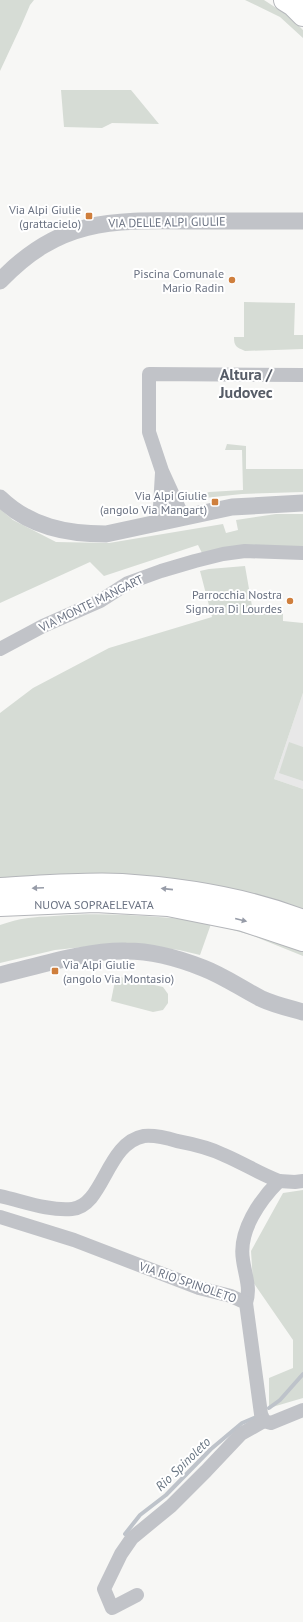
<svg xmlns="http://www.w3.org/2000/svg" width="303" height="1622" font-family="'PT Sans',sans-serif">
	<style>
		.built { fill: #e8e8e8 }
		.green { fill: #d6dcd5 }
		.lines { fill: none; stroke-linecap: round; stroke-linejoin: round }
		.stream { stroke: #bec3ca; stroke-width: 4 }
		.primary-casing { stroke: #b5b7bc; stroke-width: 24 }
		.trunk-casing { stroke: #b4b6ba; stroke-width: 24 }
		.minor { stroke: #c1c3c8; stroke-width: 14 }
		.tertiary { stroke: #c1c3c8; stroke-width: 17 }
		.primary { stroke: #fff; stroke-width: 22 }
		.trunk { stroke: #fff; stroke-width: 22 }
		.oneway { fill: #979ca8 }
		.poi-dot { fill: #cf7f3d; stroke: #fff; stroke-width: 1.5 }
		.labels { text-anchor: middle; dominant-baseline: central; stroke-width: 4; stroke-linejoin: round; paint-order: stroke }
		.poi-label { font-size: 12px; fill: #6a7282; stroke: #fff; text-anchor: end }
		.street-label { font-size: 12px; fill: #6a7282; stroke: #fff }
		.water-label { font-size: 13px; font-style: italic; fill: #6b7885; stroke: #fff }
		.district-label { font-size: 16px; font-weight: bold; fill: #575d68; stroke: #fff }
	</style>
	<rect width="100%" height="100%" fill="#f7f7f5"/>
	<polygon class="built" points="303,693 303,789 274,779"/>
	<g class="green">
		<polygon points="0,0 34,0 30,5 21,26 0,71"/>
		<polygon points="245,0 264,0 290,17 303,30 303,38 280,17"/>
		<polygon points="61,90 131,90 159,124 112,123 102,128 64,127"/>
		<path d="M 244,302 L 295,303 L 294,335 L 303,335 L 303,349 L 245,351 C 236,347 234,346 234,337 L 244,337 Z"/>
		<polygon points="227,444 246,446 246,469 303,469 303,492 242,494 195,499 209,492 243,490 242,450 225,450"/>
		<polygon points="0,509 13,520 56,542 109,543 223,524 226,533 238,530 236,520 276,514 303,514 303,547 202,553 198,545 104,576 90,562 0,603"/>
		<path d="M 245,566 L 252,606 L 283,611 L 283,621 L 303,623 L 303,693 L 274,779 L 303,789 L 303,956 L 251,935 L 211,924 L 200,955 L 179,950 L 121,943 L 55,950 L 0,963 L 0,925 C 20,918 33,917 54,916 C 104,912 152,916 201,921 L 0,880 L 0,713 L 33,688 L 109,648 L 212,617 L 200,571 L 209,569 Z"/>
		<polygon points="289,742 303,747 303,781 279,773"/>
		<polygon points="116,976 163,987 168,994 168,1003 163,1010 153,1012 111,1001"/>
		<polygon points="303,1190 303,1398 269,1408 269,1378 293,1368 293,1340 253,1282 251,1251 283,1193"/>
	</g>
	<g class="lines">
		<g class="stream">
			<polyline points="269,1408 280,1400 303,1374"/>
			<polyline points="125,1534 140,1515 166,1495 211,1449 242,1423 259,1416"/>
		</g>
		<g class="primary-casing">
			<polyline id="primary" points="285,0 293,5 303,15"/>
		</g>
		<g class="trunk-casing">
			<g id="trunk">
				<path d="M 0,889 C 40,887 81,883 122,885 C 183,889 246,899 303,921"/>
				<polyline points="0,905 95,901 168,905 243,920 303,940"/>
			</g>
		</g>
		<g class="minor">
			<polyline points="183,517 162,471 149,432 149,374 303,375"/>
			<polyline points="159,523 162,473"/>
			<polyline points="0,649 43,626 100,601 128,583 161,571 195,561 223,554 245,551 303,553"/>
			<polyline points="279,1181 295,1182 303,1181"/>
			<path d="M 0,1196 C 23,1201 48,1211 72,1209 C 104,1206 106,1143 144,1136 C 155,1135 167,1138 177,1141 C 193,1144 210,1148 224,1155 C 243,1163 260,1174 279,1181 C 260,1200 238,1231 243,1260 C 245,1275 251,1288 246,1303"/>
			<polyline points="0,1217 74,1240 199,1288 231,1296 246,1303 261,1414 264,1421 271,1423 303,1410"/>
			<polyline points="137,1595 112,1608 104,1589 121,1554 132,1538 171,1506 206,1471 241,1434 264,1421"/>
		</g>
		<g class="tertiary">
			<path d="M 0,281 C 60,218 112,220 193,221 C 230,221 266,221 303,221"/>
			<path d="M 0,498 C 30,527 67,534 106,534 L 232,507 L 303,503"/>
			<path d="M 0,975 C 38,966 88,950 126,951 C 153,951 178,958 203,968 C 224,976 242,989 262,999 C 275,1005 289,1008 303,1012"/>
		</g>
		<use href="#primary" class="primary"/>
		<use href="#trunk" class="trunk"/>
	</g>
	<defs><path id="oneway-solid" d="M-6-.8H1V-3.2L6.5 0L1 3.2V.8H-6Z"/></defs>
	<g class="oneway">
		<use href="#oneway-solid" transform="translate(38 888) rotate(177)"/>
		<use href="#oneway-solid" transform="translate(167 889) rotate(-174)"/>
		<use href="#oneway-solid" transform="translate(241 920) rotate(14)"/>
	</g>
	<g class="poi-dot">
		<rect x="85" y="212" width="8" height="8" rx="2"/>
		<circle cx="232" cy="280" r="4"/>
		<rect x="211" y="498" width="8" height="8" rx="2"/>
		<circle cx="290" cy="601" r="4"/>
		<rect x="51" y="967" width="8" height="8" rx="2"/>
	</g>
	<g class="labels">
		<g class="poi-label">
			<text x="81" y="209">Via Alpi Giulie<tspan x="81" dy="14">(grattacielo)</tspan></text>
			<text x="224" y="273">Piscina Comunale<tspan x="224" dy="14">Mario Radin</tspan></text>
			<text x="207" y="495">Via Alpi Giulie<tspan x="207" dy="14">(angolo Via Mangart)</tspan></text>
			<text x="282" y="594">Parrocchia Nostra<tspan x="282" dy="14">Signora Di Lourdes</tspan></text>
			<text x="63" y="964" text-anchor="start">Via Alpi Giulie<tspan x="63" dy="14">(angolo Via Montasio)</tspan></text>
		</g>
		<g class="street-label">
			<text transform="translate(167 222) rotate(-1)">VIA DELLE ALPI GIULIE</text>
			<text transform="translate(91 603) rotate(-26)">VIA MONTE MANGART</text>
			<text x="94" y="904">NUOVA SOPRAELEVATA</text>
			<text transform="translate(188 1282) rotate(19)">VIA RIO SPINOLETO</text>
		</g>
		<g class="water-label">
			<text transform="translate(183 1464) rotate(-44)">Rio Spinoleto</text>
		</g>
		<g class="district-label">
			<text x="246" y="374">Altura /<tspan x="246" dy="18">Judovec</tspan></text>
		</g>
	</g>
</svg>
